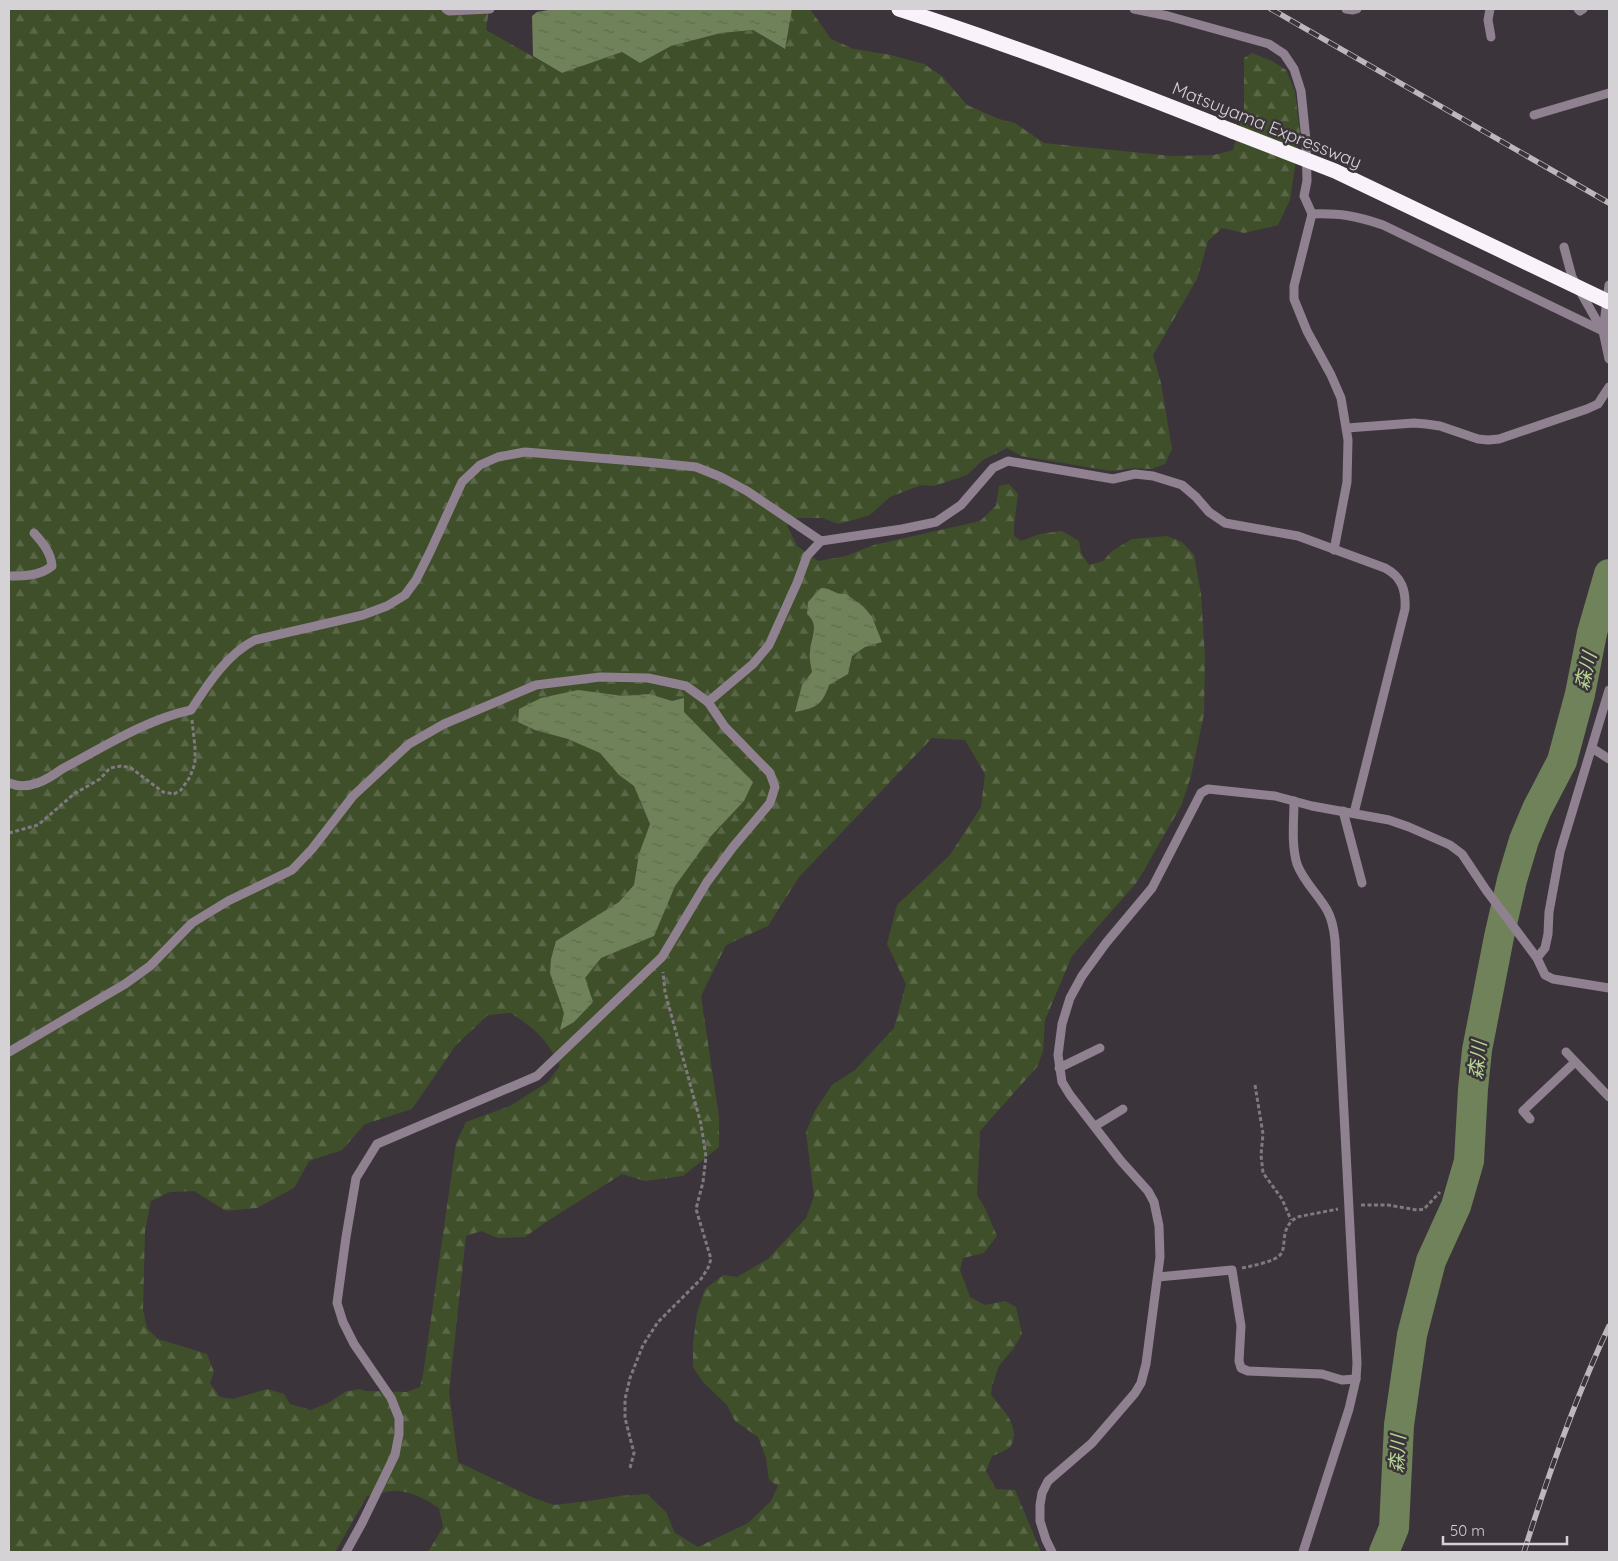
<svg xmlns="http://www.w3.org/2000/svg" width="1618" height="1561" font-family="Quicksand,'Noto Sans JP',sans-serif">
	<style>
		.forest { fill: url(#forest-firs); fill-rule: evenodd }
		.water { fill: url(#water-ripples) }
		.lines { fill: none; stroke-linecap: round; stroke-linejoin: round }
		.river { stroke: #6f8259; stroke-width: 30 }
		.path { stroke: #7f7a7f; stroke-width: 3; stroke-dasharray: 4 2.5; stroke-linecap: butt }
		.minor { stroke: #908191; stroke-width: 9 }
		.highway { stroke: #faf2fa; stroke-width: 15 }
		.rail-casing { stroke: #bbb7bb; stroke-width: 5.5 }
		.rail { stroke: #3b353b; stroke-width: 4; stroke-dasharray: 11; stroke-linecap: butt }
		.highway-bridge { stroke: #faf2fa; stroke-width: 15 }
		.labels { text-anchor: middle; dominant-baseline: central; stroke-width: 5; stroke-linejoin: round; paint-order: stroke }
		.street-label { font-size: 18px; fill: #d5d2d5; stroke: #3b353b }
		.water-label { font-size: 19px; font-style: italic; fill: #b6d592; stroke: #3b353b }
	</style>
	<defs>
		<pattern id="forest-firs" width="22" height="20" patternUnits="userSpaceOnUse" patternTransform="scale(1.25)"><rect width="22" height="20" fill="#3f4f2a"/><path d="M5 1l3.5 6h-7zM16 11l3.5 6h-7z" fill="#5a6748"/></pattern>
		<pattern id="water-ripples" width="26" height="14" patternUnits="userSpaceOnUse" patternTransform="scale(1.25)"><rect width="26" height="14" fill="#6f8259"/><path d="M2 4q2-2 4 0t4 0M15 11q2-2 4 0t4 0" fill="none" stroke="#5f6b50"/></pattern>
	</defs>
	<rect width="100%" height="100%" fill="#3b353b"/>
	<path class="forest" d="M 9,9 L 489,9 L 486,30 L 562,73 L 622,52 L 640,63 L 671,46 L 721,33 L 753,30 L 784,49 L 792,9 L 810,9 L 831,39 L 854,49 L 891,55 L 924,64 L 942,76 L 967,105 L 999,119 L 1015,123 L 1044,143 L 1172,156 L 1214,155 L 1233,150 L 1244,109 L 1244,58 L 1252,53 L 1272,61 L 1286,70 L 1295,91 L 1300,134 L 1290,200 L 1278,225 L 1244,233 L 1222,228 L 1208,241 L 1197,279 L 1153,355 L 1161,383 L 1172,449 L 1165,464 L 1152,469 L 1134,468 L 1111,471 L 1021,456 L 1007,448 L 983,460 L 967,475 L 934,486 L 921,485 L 890,497 L 870,515 L 839,524 L 822,518 L 793,518 L 787,525 L 797,546 L 818,561 L 846,556 L 874,545 L 980,521 L 996,506 L 999,486 L 1009,484 L 1018,494 L 1014,525 L 1014,536 L 1021,541 L 1040,534 L 1062,531 L 1079,541 L 1081,553 L 1089,565 L 1103,561 L 1112,551 L 1132,539 L 1167,536 L 1182,542 L 1194,555 L 1201,594 L 1205,657 L 1204,714 L 1191,776 L 1181,806 L 1137,882 L 1072,956 L 1045,1020 L 1043,1051 L 1037,1067 L 980,1131 L 977,1195 L 985,1208 L 997,1236 L 984,1253 L 963,1258 L 960,1270 L 970,1297 L 985,1305 L 1005,1301 L 1016,1307 L 1022,1334 L 1013,1349 L 999,1366 L 992,1386 L 991,1395 C 1002,1408 1023,1429 1010,1447 C 1006,1451 997,1454 992,1456 L 986,1471 L 996,1489 L 1015,1490 L 1041,1552 L 428,1552 L 443,1527 L 439,1508 C 425,1499 408,1489 391,1491 C 383,1492 375,1495 367,1496 L 335,1552 L 9,1552 ZM 932,738 L 965,740 L 985,774 L 981,807 L 950,855 L 897,905 L 887,944 L 906,984 L 894,1028 L 855,1070 L 832,1085 L 815,1111 L 806,1132 L 814,1196 L 806,1218 L 768,1259 L 737,1277 L 723,1275 L 705,1289 L 697,1313 L 693,1344 L 693,1367 L 703,1382 L 727,1405 L 735,1421 L 758,1437 L 766,1458 L 769,1480 L 778,1486 L 771,1501 L 748,1523 L 698,1547 L 675,1533 L 666,1512 L 647,1494 L 619,1496 L 589,1501 L 554,1505 L 534,1498 L 458,1462 L 449,1392 L 466,1236 L 481,1231 L 498,1238 L 525,1237 L 546,1222 L 622,1174 L 645,1181 L 683,1176 L 719,1147 L 719,1117 L 701,996 L 726,945 L 768,926 L 799,877 ZM 511,1013 C 536,1030 546,1038 560,1066 L 548,1082 L 510,1106 L 466,1122 L 456,1143 L 423,1375 L 420,1387 L 407,1392 L 366,1391 L 359,1389 L 345,1392 L 328,1403 L 311,1410 L 290,1404 L 284,1394 L 267,1389 L 233,1399 L 220,1397 L 210,1383 L 214,1372 L 207,1354 L 158,1339 L 147,1328 L 143,1310 L 145,1231 L 151,1201 L 170,1192 L 194,1191 L 226,1211 L 257,1208 L 294,1188 L 309,1161 L 342,1150 L 365,1124 L 412,1109 L 456,1045 L 488,1015 Z"/>
	<g class="water">
		<polygon points="554,9 792,9 785,49 753,30 721,33 671,46 640,63 622,52 562,73 533,56 532,16 537,12"/>
		<path d="M 821,588 C 833,588 834,595 846,594 L 864,607 L 872,617 L 882,642 L 865,647 L 852,656 L 848,674 L 829,685 C 822,706 815,708 795,712 L 802,685 L 812,672 C 811,666 809,658 810,652 C 811,637 820,625 807,614 L 808,602 Z"/>
		<polygon points="578,690 623,696 649,694 672,701 684,698 684,712 753,782 744,801 712,835 675,886 654,936 601,958 585,978 593,1002 574,1022 560,1030 564,1013 550,973 551,959 556,941 619,902 634,885 639,854 650,824 634,786 619,775 600,753 568,739 535,730 518,722 519,709 541,698"/>
	</g>
	<g class="lines">
		<polyline class="river" points="1384,1552 1394,1528 1399,1425 1412,1335 1431,1261 1456,1206 1469,1161 1473,1089 1477,1050 1499,937 1512,880 1524,840 1537,809 1562,761 1580,694 1592,633 1609,574"/>
		<g class="path">
			<polyline points="9,833 38,825 74,794 100,779 110,768 121,766 131,768 163,792 174,794 181,790 190,777 195,763 195,747 192,720"/>
			<polyline points="1255,1085 1263,1134 1261,1155 1263,1173 1282,1199 1291,1220"/>
			<polyline points="1361,1205 1388,1205 1417,1210 1424,1209 1440,1192"/>
			<path d="M 1242,1268 C 1251,1266 1274,1262 1280,1255 C 1288,1247 1278,1229 1297,1217 L 1338,1209"/>
			<polyline points="630,1468 634,1453 625,1418 625,1399 630,1378 643,1345 658,1322 701,1279 708,1268 711,1259 696,1209 703,1182 706,1157 701,1124 665,992 663,972"/>
		</g>
		<g class="minor">
			<polyline points="446,9 449,11 490,9"/>
			<polyline points="1134,9 1168,16 1269,44 1284,54 1294,69 1301,91 1306,140 1307,181 1304,196 1312,214 1294,286 1294,299 1307,331 1331,375 1341,398 1348,440 1347,482 1334,550"/>
			<polyline points="1346,9 1353,10 1357,9"/>
			<polyline points="1490,9 1488,20 1491,37"/>
			<polyline points="1578,9 1580,11 1583,9"/>
			<polyline points="1534,115 1609,93"/>
			<path d="M 1312,214 C 1340,213 1357,216 1383,225 L 1609,334"/>
			<polyline points="1564,247 1572,277 1602,330"/>
			<polyline points="1609,285 1603,331 1609,359"/>
			<polyline points="1347,428 1414,423 1426,424 1440,426 1478,439 1488,440 1499,439 1587,409 1598,404 1609,387"/>
			<path d="M 9,576 C 24,576 40,576 52,566 C 51,553 43,543 34,533"/>
			<path d="M 708,702 L 753,664 L 769,645 L 797,583 L 807,556 L 821,541 L 902,529 L 936,522 L 961,505 L 993,468 L 1008,461 L 1113,479 L 1135,474 L 1153,476 L 1182,485 L 1196,497 L 1209,512 L 1225,523 L 1298,536 L 1385,568 C 1402,577 1406,590 1405,609 L 1354,813"/>
			<polyline points="1592,748 1609,759"/>
			<path d="M 9,783 C 28,791 47,780 62,769 C 104,747 145,720 191,710 C 208,684 227,654 255,640 L 363,615 L 387,606 L 405,595 L 416,580 L 430,552 L 462,482 L 480,465 L 498,457 L 525,452 L 646,462 L 696,467 L 721,477 L 747,491 L 821,541"/>
			<path d="M 1294,801 C 1294,821 1291,844 1297,864 C 1303,881 1318,894 1327,910 C 1332,919 1334,930 1335,940 L 1357,1363 L 1356,1379 L 1349,1409 L 1303,1552"/>
			<polyline points="1343,811 1362,883"/>
			<polyline points="1537,958 1545,948 1548,934 1549,912 1560,852 1609,690"/>
			<polyline points="9,1052 125,984 150,966 192,923 228,901 292,870 312,849 353,796 409,744 444,724 536,685 600,677 648,678 686,686 708,702 725,727 770,773 775,787 770,803 733,847 707,882 662,957 537,1076 377,1144 356,1178 346,1237 337,1303 343,1322 354,1344 391,1398 399,1418 399,1434 395,1455 362,1523 346,1552"/>
			<polyline points="1566,1052 1609,1097"/>
			<polyline points="1059,1068 1100,1048"/>
			<polyline points="1530,1119 1523,1111 1575,1062"/>
			<polyline points="1095,1126 1123,1109"/>
			<polyline points="1158,1277 1232,1270 1241,1326 1239,1361 1241,1368 1248,1371 1322,1374 1342,1380 1356,1379"/>
			<polyline points="1052,1552 1046,1540 1040,1521 1040,1505 1042,1493 1048,1481 1092,1443 1135,1393 1141,1383 1146,1364 1160,1257 1159,1226 1154,1202 1148,1191 1121,1161 1070,1095 1062,1082 1058,1055 1062,1024 1070,998 1082,976 1106,943 1152,888 1201,793 1208,789 1275,796 1312,806 1389,820 1409,827 1450,845 1462,854 1486,890 1537,958 1545,975 1553,979 1609,988"/>
		</g>
		<path class="highway" d="M 899,9 C 1012,45 1122,87 1232,131"/>
		<g class="rail-casing">
			<g id="rail">
				<polyline points="1271,9 1609,203"/>
				<path d="M 1524,1552 C 1548,1475 1575,1399 1609,1326"/>
			</g>
		</g>
		<use href="#rail" class="rail"/>
		<polyline class="highway-bridge" points="1232,131 1335,171 1609,302"/>
	</g>
	<g class="labels">
		<g class="street-label">
			<text transform="translate(1267 125) rotate(22)">Matsuyama Expressway</text>
		</g>
		<g class="water-label">
			<text transform="translate(1585 671) rotate(-76)">森川</text>
			<text transform="translate(1477 1060) rotate(-84)">森川</text>
			<text transform="translate(1397 1454) rotate(-87)">森川</text>
		</g>
	</g>
	<rect width="1618" height="1561" fill="none" stroke="#d5d2d5" stroke-width="20"/>
	<path d="M1443 1536v8h124v-8" fill="none" stroke="#d5d2d5" stroke-width="2.5"/>
	<text x="1450" y="1536" font-size="15" fill="#d5d2d5" stroke="#3b353b" stroke-width="4" paint-order="stroke">50 m</text>
</svg>
